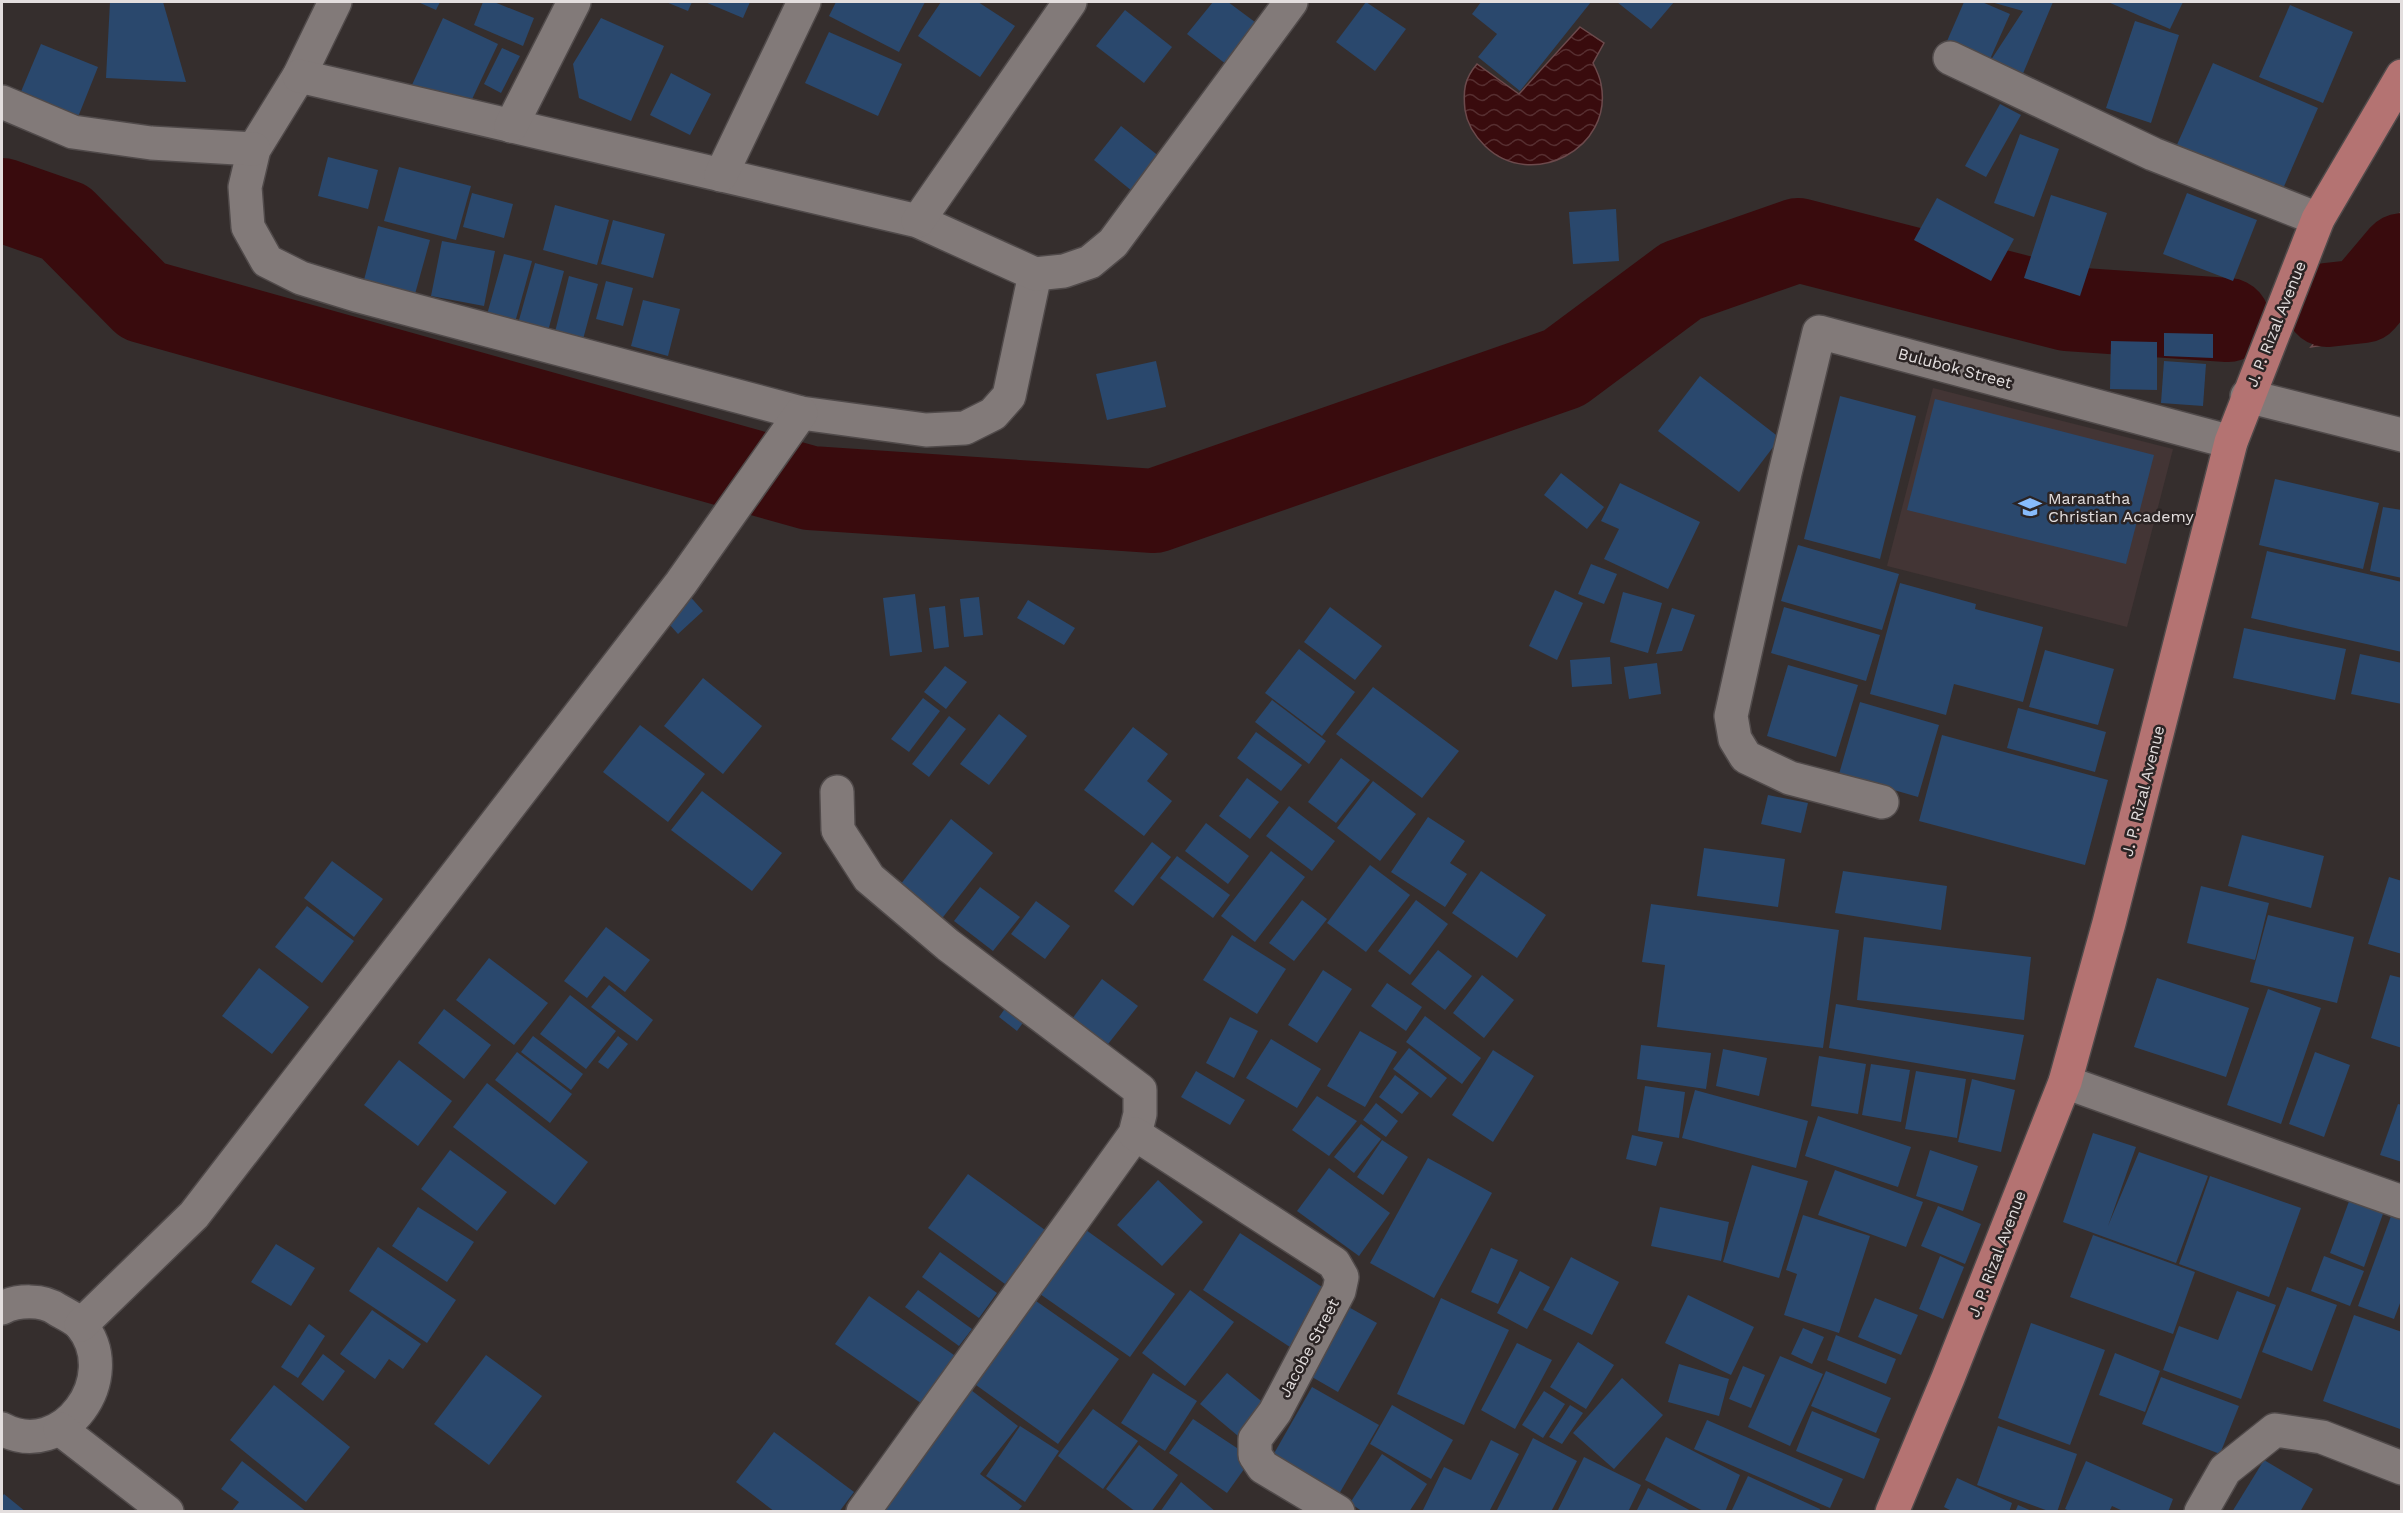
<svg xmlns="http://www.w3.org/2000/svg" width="2403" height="1513" font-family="'Work Sans',sans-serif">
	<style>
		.built { fill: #433535 }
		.water { fill: url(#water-waves); stroke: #6c4a4c; stroke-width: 1.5 }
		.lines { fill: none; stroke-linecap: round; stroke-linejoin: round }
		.river { stroke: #390b0d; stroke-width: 84 }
		.building { fill: #2a486d }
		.minor-casing { stroke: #504a4a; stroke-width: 36 }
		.major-casing { stroke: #504a4a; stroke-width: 36 }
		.minor { stroke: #827a79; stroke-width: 33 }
		.major { stroke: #b47372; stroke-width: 33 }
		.labels { text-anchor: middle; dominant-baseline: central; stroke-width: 5; stroke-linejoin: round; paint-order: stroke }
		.street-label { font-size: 16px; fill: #e3dede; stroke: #2b2424 }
		.poi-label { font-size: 16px; fill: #e3dede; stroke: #2b2424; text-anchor: start }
	</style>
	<defs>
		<pattern id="water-waves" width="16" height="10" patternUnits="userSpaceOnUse" patternTransform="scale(1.5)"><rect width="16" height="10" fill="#390b0d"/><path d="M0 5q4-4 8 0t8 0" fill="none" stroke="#562e30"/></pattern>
	</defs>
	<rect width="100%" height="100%" fill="#352e2d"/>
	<polygon class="built" points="1933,388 2173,449 2127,627 1887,566"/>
	<g class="water">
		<path d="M 1580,27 L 1604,43 L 1593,63 C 1596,69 1600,77 1601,84 C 1614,149 1531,191 1485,146 C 1475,136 1467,124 1465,110 C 1463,91 1464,79 1477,64 L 1519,94 Z"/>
		<polygon points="2401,211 2401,277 2380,316 2349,341 2311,347 2382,261"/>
	</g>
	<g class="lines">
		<g class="river">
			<polyline points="2,200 65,222 143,301 810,488 1154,511 1564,368 1681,281 1798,240 2067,309 2228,320"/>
			<polyline points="2327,305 2363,301 2402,255"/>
		</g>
	</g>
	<g class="building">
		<polygon points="110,2 163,2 186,82 106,78"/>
		<polygon points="418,2 440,2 436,10"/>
		<polygon points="483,2 494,2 534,18 523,46 474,25"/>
		<polygon points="666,2 692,2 688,11"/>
		<polygon points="705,2 750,2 743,18"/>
		<polygon points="836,2 925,2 899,52 829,16"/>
		<polygon points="941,2 978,2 1015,26 980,77 918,36"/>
		<polygon points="1213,2 1228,2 1263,28 1231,68 1187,34"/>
		<polygon points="1366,2 1406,29 1375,71 1336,42"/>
		<polygon points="1481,2 1591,2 1520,91 1478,57 1497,34 1472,14"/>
		<polygon points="1617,2 1674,2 1651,29"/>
		<polygon points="1964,2 1982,2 2010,14 1987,66 1944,48"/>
		<polygon points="1991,2 2053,2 2019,83 1987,66 2023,11"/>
		<polygon points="2108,2 2183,2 2170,29"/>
		<polygon points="2290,5 2353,32 2323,103 2259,77"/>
		<polygon points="1125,10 1172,47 1144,83 1096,46"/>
		<polygon points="443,18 498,44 466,112 411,87"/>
		<polygon points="601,18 664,46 631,121 579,98 573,64"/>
		<polygon points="2135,21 2179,35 2151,123 2106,108"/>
		<polygon points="829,32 902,64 878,116 805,83"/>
		<polygon points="41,44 98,67 78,117 20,94"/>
		<polygon points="502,48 520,56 501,93 484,84"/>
		<polygon points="2213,63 2318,108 2282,191 2176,147"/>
		<polygon points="671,73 711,94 690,135 650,115"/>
		<polygon points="2000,104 2021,115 1986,177 1965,166"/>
		<polygon points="1121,126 1160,157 1132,191 1094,160"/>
		<polygon points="2020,134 2059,149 2034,217 1994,203"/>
		<polygon points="328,157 378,170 368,209 318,196"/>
		<polygon points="399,167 471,186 456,240 384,221"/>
		<polygon points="472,193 513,204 504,238 463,227"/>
		<polygon points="2187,193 2257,220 2233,281 2163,254"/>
		<polygon points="2051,195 2107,213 2080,296 2024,278"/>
		<polygon points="1937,198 2014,239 1991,281 1914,240"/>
		<polygon points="555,205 609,220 597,265 543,250"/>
		<polygon points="1616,209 1619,261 1573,264 1569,212"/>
		<polygon points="613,220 665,234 653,278 601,264"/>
		<polygon points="378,226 430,240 415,294 364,280"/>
		<polygon points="442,241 495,251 484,306 431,296"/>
		<polygon points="504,254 532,261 514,326 486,318"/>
		<polygon points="535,263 564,271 547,335 517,327"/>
		<polygon points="569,276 598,284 582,343 554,336"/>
		<polygon points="606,281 633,288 623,326 596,319"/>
		<polygon points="643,300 680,309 668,356 631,346"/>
		<polygon points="2164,333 2213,334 2213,358 2164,356"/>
		<polygon points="2111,341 2157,342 2157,390 2110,389"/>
		<polygon points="1156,361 1166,407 1107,420 1096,374"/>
		<polygon points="2164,361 2206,364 2203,406 2161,403"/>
		<polygon points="1700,376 1780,438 1739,492 1658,431"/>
		<polygon points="1840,396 1916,416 1880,559 1804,539"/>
		<polygon points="1935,399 2154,455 2126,564 1907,510"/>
		<polygon points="1561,473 1604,507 1587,529 1544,495"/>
		<polygon points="2275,479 2379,503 2363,569 2259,545"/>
		<polygon points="1620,483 1700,522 1668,589 1604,559 1619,529 1601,521"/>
		<polygon points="2383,507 2402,510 2402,578 2370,571"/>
		<polygon points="1798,545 1899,574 1882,630 1781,601"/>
		<polygon points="2267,551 2402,582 2402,652 2251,618"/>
		<polygon points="1591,564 1617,574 1604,604 1578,594"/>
		<polygon points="1900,583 1976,604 1975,609 2043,627 2023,702 1954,684 1946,715 1870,694"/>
		<polygon points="1555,590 1583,603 1557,660 1529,646"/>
		<polygon points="686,592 703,611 678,634 661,615"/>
		<polygon points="1623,592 1662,603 1648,653 1610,642"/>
		<polygon points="915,594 922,652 890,656 883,598"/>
		<polygon points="979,597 983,635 964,637 960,599"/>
		<polygon points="1028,600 1075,628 1064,645 1017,618"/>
		<polygon points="945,606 949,647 934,649 929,608"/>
		<polygon points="1330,607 1382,646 1355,680 1304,642"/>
		<polygon points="1784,607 1880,635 1866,681 1771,653"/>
		<polygon points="1672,608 1695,615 1682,651 1656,654"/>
		<polygon points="2244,628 2346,649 2335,700 2233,678"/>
		<polygon points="1299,649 1355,692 1322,736 1265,693"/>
		<polygon points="2045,650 2114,669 2098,725 2029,707"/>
		<polygon points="2360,654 2402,663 2402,704 2351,694"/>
		<polygon points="1610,657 1612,684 1572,687 1570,660"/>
		<polygon points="1657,663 1661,694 1629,699 1624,667"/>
		<polygon points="1788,665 1858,685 1836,757 1767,736"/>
		<polygon points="945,666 967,682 946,709 924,692"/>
		<polygon points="703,678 762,726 723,774 664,726"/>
		<polygon points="1373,687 1459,751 1422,798 1336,734"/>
		<polygon points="923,698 940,711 909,752 891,739"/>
		<polygon points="1272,700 1326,741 1309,764 1255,722"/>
		<polygon points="1860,702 1939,725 1918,797 1839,774"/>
		<polygon points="2018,708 2106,732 2095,772 2007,748"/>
		<polygon points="999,714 1027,736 989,785 960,764"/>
		<polygon points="949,716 966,729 929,777 912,764"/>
		<polygon points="640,725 705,774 668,822 603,772"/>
		<polygon points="1133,727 1168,754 1147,781 1172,801 1144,836 1084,790"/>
		<polygon points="1256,732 1302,765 1281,791 1237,758"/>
		<polygon points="1942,735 2108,780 2085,865 1919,821"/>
		<polygon points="1341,758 1370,780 1336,823 1308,802"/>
		<polygon points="1247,778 1279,802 1250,839 1219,816"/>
		<polygon points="1373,781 1416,814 1380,861 1337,828"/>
		<polygon points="702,791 782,853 752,891 671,830"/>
		<polygon points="1768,795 1808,803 1801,833 1761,824"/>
		<polygon points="1289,806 1335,841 1312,871 1266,836"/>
		<polygon points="1428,817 1465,841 1450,863 1467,874 1445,907 1391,872"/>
		<polygon points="951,819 993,853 940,921 897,889"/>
		<polygon points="1206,823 1249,856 1228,884 1185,851"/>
		<polygon points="2242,835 2324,856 2311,908 2228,886"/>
		<polygon points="1152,842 1171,857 1133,906 1114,891"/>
		<polygon points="1704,848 1785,859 1778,907 1697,896"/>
		<polygon points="1271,851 1305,877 1255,942 1221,916"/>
		<polygon points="1177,856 1230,895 1213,918 1160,878"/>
		<polygon points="332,861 383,899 354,937 304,898"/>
		<polygon points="1370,865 1410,895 1366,952 1327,923"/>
		<polygon points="1481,871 1546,915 1517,958 1452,913"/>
		<polygon points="1843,871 1947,886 1941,930 1835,913"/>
		<polygon points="2389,877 2402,881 2402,954 2368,944"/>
		<polygon points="2201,886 2269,903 2255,960 2187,943"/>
		<polygon points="980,887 1020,917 993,951 954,921"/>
		<polygon points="1302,900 1327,919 1294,961 1269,943"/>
		<polygon points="1416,900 1448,924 1410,975 1378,951"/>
		<polygon points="1036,901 1070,926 1045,959 1011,934"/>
		<polygon points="1651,904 1839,930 1823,1048 1657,1027 1665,965 1642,962"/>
		<polygon points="307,906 354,941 322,983 275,947"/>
		<polygon points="2268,915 2354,937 2337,1003 2250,982"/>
		<polygon points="606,927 650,960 625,992 604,976 587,998 564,981"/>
		<polygon points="1232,935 1286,969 1257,1014 1203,980"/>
		<polygon points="1864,937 2031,957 2024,1020 1857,1000"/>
		<polygon points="1438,950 1472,976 1445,1010 1411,984"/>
		<polygon points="489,958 548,1003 514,1045 456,1000"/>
		<polygon points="259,968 309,1007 272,1054 222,1016"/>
		<polygon points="1323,970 1352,989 1317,1043 1288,1025"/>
		<polygon points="1482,975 1514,1000 1484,1038 1453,1013"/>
		<polygon points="2390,975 2402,978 2402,1048 2371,1038"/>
		<polygon points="2157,978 2249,1008 2226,1077 2134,1047"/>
		<polygon points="1102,979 1138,1006 1101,1053 1066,1027"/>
		<polygon points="1387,983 1422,1007 1406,1031 1371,1006"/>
		<polygon points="609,985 653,1020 637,1041 591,1007"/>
		<polygon points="2268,989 2321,1008 2281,1124 2227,1105"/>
		<polygon points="570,995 616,1031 586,1069 540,1034"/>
		<polygon points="1011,1000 1030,1013 1017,1031 999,1017"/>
		<polygon points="1836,1004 2024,1035 2015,1080 1829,1048"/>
		<polygon points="444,1009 491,1045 464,1079 418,1043"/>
		<polygon points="1425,1016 1481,1058 1462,1084 1406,1042"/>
		<polygon points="1230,1017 1258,1031 1234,1078 1206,1063"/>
		<polygon points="1360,1031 1397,1052 1365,1107 1327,1086"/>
		<polygon points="533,1036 583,1074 571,1090 521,1052"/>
		<polygon points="618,1036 628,1044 608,1069 598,1062"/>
		<polygon points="1271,1039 1321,1069 1297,1108 1246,1078"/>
		<polygon points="1641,1045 1711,1053 1706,1089 1637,1079"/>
		<polygon points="1409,1048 1447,1078 1431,1098 1393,1069"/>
		<polygon points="1723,1049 1767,1058 1759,1096 1716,1086"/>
		<polygon points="1493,1050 1534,1076 1493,1142 1452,1115"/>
		<polygon points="517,1052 572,1094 550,1123 495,1080"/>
		<polygon points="2315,1052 2350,1065 2324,1137 2289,1124"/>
		<polygon points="1819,1056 1866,1064 1858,1114 1811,1106"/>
		<polygon points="399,1060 452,1101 418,1146 364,1105"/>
		<polygon points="1871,1064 1910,1070 1901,1122 1862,1115"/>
		<polygon points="1196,1071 1245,1100 1230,1125 1181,1097"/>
		<polygon points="1916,1071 1966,1079 1957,1138 1905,1129"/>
		<polygon points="1395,1075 1419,1093 1402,1114 1379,1097"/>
		<polygon points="1972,1079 2015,1090 2001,1152 1958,1142"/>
		<polygon points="487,1083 588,1162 555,1205 453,1127"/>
		<polygon points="1645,1086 1685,1092 1679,1138 1638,1131"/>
		<polygon points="1695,1090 1808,1121 1796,1168 1682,1138"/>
		<polygon points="1317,1096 1357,1121 1329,1156 1292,1130"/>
		<polygon points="1376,1103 1398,1121 1386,1137 1363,1120"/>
		<polygon points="2398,1104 2402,1105 2402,1162 2380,1155"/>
		<polygon points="1818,1116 1911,1147 1898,1187 1805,1156"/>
		<polygon points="1361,1124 1381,1139 1354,1173 1334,1157"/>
		<polygon points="2093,1133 2136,1147 2108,1226 2139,1152 2208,1176 2176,1263 2063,1222"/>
		<polygon points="1632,1135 1663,1142 1656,1166 1626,1159"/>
		<polygon points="1382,1140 1408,1157 1383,1195 1357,1177"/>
		<polygon points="450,1150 507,1192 477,1231 421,1189"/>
		<polygon points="1930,1150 1978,1166 1963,1211 1916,1196"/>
		<polygon points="1428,1158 1492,1193 1434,1298 1370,1263"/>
		<polygon points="1752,1165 1808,1181 1779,1278 1723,1262"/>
		<polygon points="1329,1168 1390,1213 1359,1256 1297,1211"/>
		<polygon points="1835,1170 1923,1202 1906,1247 1818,1215"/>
		<polygon points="968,1174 1045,1230 1005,1284 928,1228"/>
		<polygon points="2210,1176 2301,1208 2269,1297 2179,1264"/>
		<polygon points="1158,1180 1203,1222 1162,1266 1117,1225"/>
		<polygon points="2355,1185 2389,1197 2364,1267 2330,1253"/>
		<polygon points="1938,1206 1981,1224 1965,1264 1921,1246"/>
		<polygon points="418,1207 474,1242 447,1282 392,1246"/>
		<polygon points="1660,1207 1729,1222 1721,1261 1651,1246"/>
		<polygon points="2394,1208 2402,1211 2402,1298 2394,1319 2358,1306"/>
		<polygon points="1803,1215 1870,1236 1839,1333 1784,1315 1797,1274 1786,1270"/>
		<polygon points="1086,1230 1175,1294 1130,1357 1040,1294"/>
		<polygon points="1240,1233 1328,1291 1290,1347 1203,1290"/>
		<polygon points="2093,1235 2195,1272 2173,1334 2070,1297"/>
		<polygon points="276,1244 315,1268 291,1306 251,1282"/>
		<polygon points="378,1247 456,1300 427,1343 349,1291"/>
		<polygon points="1491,1248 1518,1260 1498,1304 1471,1292"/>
		<polygon points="940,1252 997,1293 979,1318 922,1277"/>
		<polygon points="1940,1256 1964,1267 1943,1319 1919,1309"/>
		<polygon points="2324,1256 2364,1271 2350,1306 2311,1291"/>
		<polygon points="1571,1257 1619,1282 1592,1335 1543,1310"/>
		<polygon points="1520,1271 1550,1287 1527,1329 1497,1313"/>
		<polygon points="2287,1287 2337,1305 2312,1371 2262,1352"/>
		<polygon points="918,1290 972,1329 959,1346 905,1307"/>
		<polygon points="1190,1290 1234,1322 1185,1386 1142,1353"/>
		<polygon points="2237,1291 2276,1305 2241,1399 2163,1370 2179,1326 2218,1340"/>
		<polygon points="1688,1295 1754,1327 1731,1375 1665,1343"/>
		<polygon points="869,1296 964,1362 931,1410 835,1344"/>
		<polygon points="1441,1298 1509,1330 1464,1425 1397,1394"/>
		<polygon points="1875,1298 1918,1315 1901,1355 1858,1337"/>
		<polygon points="1036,1301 1119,1359 1058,1444 976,1385"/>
		<polygon points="1345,1305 1377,1323 1338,1392 1305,1373"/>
		<polygon points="372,1310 421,1344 403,1369 389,1359 375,1379 340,1354"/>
		<polygon points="2354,1315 2402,1332 2400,1429 2323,1401"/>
		<polygon points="2031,1323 2105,1350 2070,1445 1998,1418"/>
		<polygon points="309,1324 325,1336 298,1378 281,1367"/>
		<polygon points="1803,1328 1824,1337 1812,1364 1791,1354"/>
		<polygon points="1836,1335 1896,1359 1886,1384 1827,1360"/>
		<polygon points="1578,1342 1614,1365 1586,1409 1550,1387"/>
		<polygon points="1517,1343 1552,1360 1515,1429 1481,1410"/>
		<polygon points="2115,1353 2160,1371 2145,1412 2099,1395"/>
		<polygon points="323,1354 345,1371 323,1401 301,1384"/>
		<polygon points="486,1355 542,1396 489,1465 434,1424"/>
		<polygon points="1780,1356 1823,1374 1790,1446 1748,1427"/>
		<polygon points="1679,1364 1729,1379 1719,1416 1668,1402"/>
		<polygon points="1743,1366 1765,1375 1751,1408 1729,1399"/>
		<polygon points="1826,1371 1891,1398 1876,1433 1811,1406"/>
		<polygon points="1153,1373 1197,1401 1165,1451 1121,1423"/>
		<polygon points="1227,1373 1271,1409 1244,1441 1200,1404"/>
		<polygon points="2161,1377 2239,1406 2220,1454 2142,1424"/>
		<polygon points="1622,1378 1663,1415 1614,1469 1573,1433"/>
		<polygon points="274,1385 350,1447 306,1502 230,1440"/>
		<polygon points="1312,1387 1379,1425 1335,1501 1268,1464"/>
		<polygon points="971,1390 1018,1426 980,1474 1022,1506 1017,1512 876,1512"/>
		<polygon points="1544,1391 1565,1404 1543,1438 1522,1425"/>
		<polygon points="1392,1405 1453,1440 1431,1479 1370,1444"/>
		<polygon points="1570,1405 1583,1413 1562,1444 1549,1437"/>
		<polygon points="1093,1409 1138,1441 1103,1489 1058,1456"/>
		<polygon points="1812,1411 1880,1439 1864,1479 1796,1451"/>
		<polygon points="1193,1419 1252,1458 1227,1493 1169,1453"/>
		<polygon points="1707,1420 1843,1479 1830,1508 1694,1449"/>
		<polygon points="1020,1426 1059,1451 1025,1502 986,1476"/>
		<polygon points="1998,1426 2077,1454 2057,1512 2051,1512 1977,1485"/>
		<polygon points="774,1432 854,1492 839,1512 775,1512 736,1482"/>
		<polygon points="1666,1437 1740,1475 1725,1512 1705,1512 1645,1480"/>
		<polygon points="1533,1438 1577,1461 1551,1512 1496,1512"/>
		<polygon points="1491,1440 1519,1454 1489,1512 1422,1512 1444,1467 1471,1480"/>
		<polygon points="1139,1445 1178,1475 1151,1512 1136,1512 1106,1489"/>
		<polygon points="1382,1454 1427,1484 1409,1512 1363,1512 1350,1503"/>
		<polygon points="1584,1457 1641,1485 1628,1512 1557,1512"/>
		<polygon points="2264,1460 2313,1489 2300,1512 2232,1512"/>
		<polygon points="242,1461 307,1512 231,1512 239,1502 221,1489"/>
		<polygon points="2086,1461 2173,1499 2168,1512 2125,1512 2112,1506 2109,1512 2072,1512 2065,1509"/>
		<polygon points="1748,1476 1820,1509 1819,1512 1731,1512"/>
		<polygon points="1957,1478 2012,1503 2009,1512 1954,1512 1944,1507"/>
		<polygon points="1181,1482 1216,1512 1160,1512"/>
		<polygon points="1648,1488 1693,1512 1636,1512"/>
		<polygon points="4,1494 26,1512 2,1512 2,1497"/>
		<polygon points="2018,1505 2034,1512 2015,1512"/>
	</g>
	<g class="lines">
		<g class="minor-casing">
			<g id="minor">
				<polyline points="335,2 299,76 254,149 245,187 248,227 267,261 301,278 356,295 801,413 926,430 965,428 993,414 1009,396 1035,274"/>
				<polyline points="1950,58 2153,154 2318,219"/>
				<polyline points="299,76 918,221 1035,274 1064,271 1090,262 1113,243 1291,2"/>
				<polyline points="2,102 73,132 151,143 254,149"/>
				<polyline points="511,126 574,2"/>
				<polyline points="721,175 804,2"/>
				<polyline points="918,221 1070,2"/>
				<polyline points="2247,396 2402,435"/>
				<polyline points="837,792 838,830 869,878 948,945 1140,1090 1140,1114 1135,1134 863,1512"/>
				<polyline points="1882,802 1790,778 1746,757 1735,739 1731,716 1785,473 1819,332 2231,442"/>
				<polyline points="2065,1082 2402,1202"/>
				<polyline points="1135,1134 1334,1263 1342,1277 1339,1291 1275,1412 1255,1439 1255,1455 1263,1467 1338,1512"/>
				<path d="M 2,1308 C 17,1300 43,1299 58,1310 C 65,1314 76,1319 81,1325 C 124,1377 63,1462 2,1429"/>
				<polyline points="81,1325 194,1215 681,583 801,413"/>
				<polyline points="60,1429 167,1512"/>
				<polyline points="2201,1512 2225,1470 2275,1430 2322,1437 2402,1468"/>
			</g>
		</g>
		<g class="major-casing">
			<polyline id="major" points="1892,1512 1948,1378 2065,1082 2109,923 2231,442 2318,219 2402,76"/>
		</g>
		<use href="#minor" class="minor"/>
		<use href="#major" class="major"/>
	</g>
	<defs>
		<g id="school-bare" transform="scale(1.8)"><path d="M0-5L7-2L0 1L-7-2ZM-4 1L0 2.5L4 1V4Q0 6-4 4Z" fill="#87bbfb" stroke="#2b2424" stroke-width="2.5" paint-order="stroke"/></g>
	</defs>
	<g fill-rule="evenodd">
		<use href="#school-bare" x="2030" y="507"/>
	</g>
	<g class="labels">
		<g class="street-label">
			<text transform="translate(2276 324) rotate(-68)">J. P. Rizal Avenue</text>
			<text transform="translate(1955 368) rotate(15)">Bulubok Street</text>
			<text transform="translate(2143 791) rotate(-76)">J. P. Rizal Avenue</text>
			<text transform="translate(1997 1254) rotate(-69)">J. P. Rizal Avenue</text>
			<text transform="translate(1309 1348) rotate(-62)">Jacobe Street</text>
		</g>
		<g class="poi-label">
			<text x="2048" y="498">Maranatha<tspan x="2048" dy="18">Christian Academy</tspan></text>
		</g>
	</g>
	<rect width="2403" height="1513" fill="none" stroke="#e3dede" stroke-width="6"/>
</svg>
